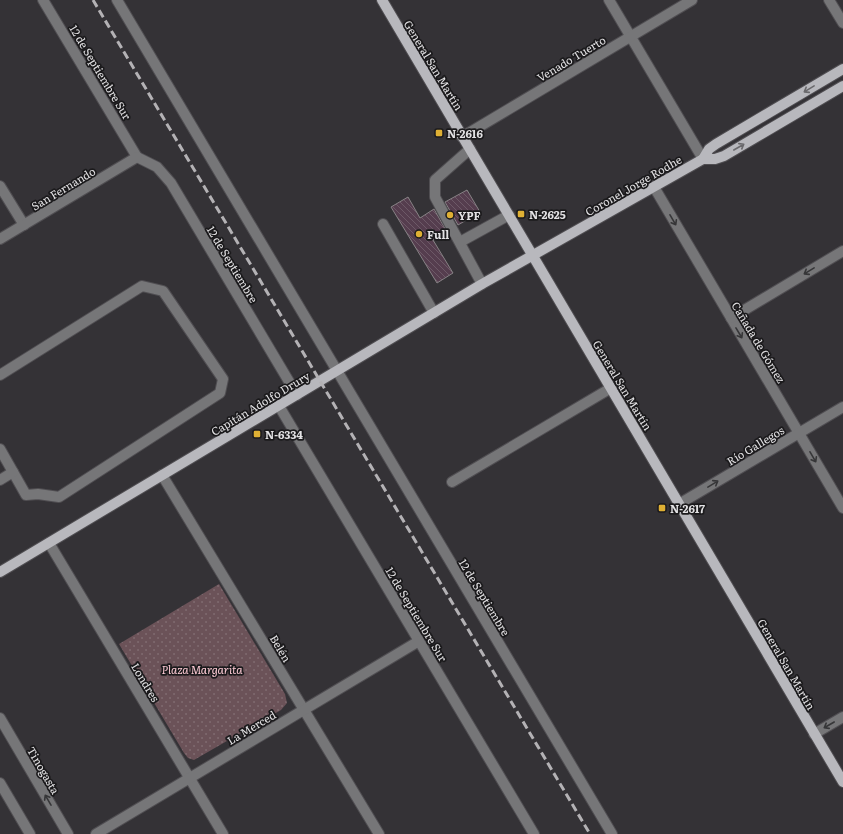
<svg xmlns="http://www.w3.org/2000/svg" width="843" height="834" font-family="Literata,serif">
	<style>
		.grass { fill: url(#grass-dots) }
		.building { fill: url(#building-back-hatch); stroke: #878285 }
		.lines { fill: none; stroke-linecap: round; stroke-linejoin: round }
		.minor-casing { stroke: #504e52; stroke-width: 12 }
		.major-casing { stroke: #504e52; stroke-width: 12 }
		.minor { stroke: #767678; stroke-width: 10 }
		.major { stroke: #b8b8bd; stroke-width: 10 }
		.rail { stroke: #b4b2b5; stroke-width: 3; stroke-dasharray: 8 4; stroke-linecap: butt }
		.oneway { stroke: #6a696c }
		.oneway2 { stroke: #363638 }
		.poi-dot { fill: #dfb034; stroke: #1b1a1c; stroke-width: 1.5 }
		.labels { text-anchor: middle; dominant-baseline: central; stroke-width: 3.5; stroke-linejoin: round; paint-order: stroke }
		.street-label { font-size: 11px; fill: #e3e2e4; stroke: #1b1a1c }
		.poi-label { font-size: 11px; font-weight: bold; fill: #e3e2e4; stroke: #1b1a1c; text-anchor: start }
		.park-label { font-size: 11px; font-style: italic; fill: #fdcbd5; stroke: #1b1a1c }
	</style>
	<defs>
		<pattern id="grass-dots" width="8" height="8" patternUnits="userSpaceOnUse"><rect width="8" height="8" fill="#6b5258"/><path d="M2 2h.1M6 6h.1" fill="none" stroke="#806b70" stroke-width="1.8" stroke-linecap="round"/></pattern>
		<pattern id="building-back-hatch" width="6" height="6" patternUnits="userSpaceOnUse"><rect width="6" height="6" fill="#553d4e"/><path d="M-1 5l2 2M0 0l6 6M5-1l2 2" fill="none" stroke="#6d5967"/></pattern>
	</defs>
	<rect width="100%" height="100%" fill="#343236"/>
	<polygon class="grass" points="219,584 285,694 287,703 281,710 194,760 188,758 184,753 119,644"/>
	<g class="building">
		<polygon points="467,190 480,212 458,225 445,202"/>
		<polygon points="408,197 420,218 434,209 447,232 433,240 453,273 437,283 391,207"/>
	</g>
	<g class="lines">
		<g class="minor-casing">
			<g id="minor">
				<polyline points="43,0 137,157"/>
				<polyline points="117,0 612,834"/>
				<polyline points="609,0 703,159"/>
				<polyline points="829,0 843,23"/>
				<polyline points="462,137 692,0"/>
				<polyline points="470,149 435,180 435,197 482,284"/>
				<polyline points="137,157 157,167 171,183 297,395"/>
				<polyline points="0,186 24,225"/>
				<polyline points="654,187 843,508"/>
				<polyline points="383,224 434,313"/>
				<polyline points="0,239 137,157"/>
				<polyline points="460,242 509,215"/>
				<polyline points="731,318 843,251"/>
				<polyline points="0,375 142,286 163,291 223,379 220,393 59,497 38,494 26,495 0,449"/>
				<polyline points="279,406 534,834"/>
				<polyline points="162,475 379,834"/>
				<polyline points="0,480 13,472"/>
				<polyline points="452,482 611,388"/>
				<polyline points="679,504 843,407"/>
				<polyline points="49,543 223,834"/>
				<polyline points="0,718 68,834"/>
				<polyline points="814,734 843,717"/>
				<polyline points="0,783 30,834"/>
				<polyline points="96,834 419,641"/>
			</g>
		</g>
		<g class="major-casing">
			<g id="major">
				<polyline points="382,0 843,782"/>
				<polyline points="703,159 715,159 724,156 843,86"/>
				<polyline points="0,572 482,284 703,159 709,149 716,144 843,69"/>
			</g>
		</g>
		<use href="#minor" class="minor"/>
		<use href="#major" class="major"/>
		<polyline class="rail" points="93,0 590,834"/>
	</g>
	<defs><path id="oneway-shaft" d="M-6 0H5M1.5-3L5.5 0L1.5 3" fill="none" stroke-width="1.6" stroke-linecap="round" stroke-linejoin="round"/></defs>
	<g class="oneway">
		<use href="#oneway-shaft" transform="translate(809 89) rotate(149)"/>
		<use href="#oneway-shaft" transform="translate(739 147) rotate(-30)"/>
	</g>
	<g class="oneway2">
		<use href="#oneway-shaft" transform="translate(673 220) rotate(60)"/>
		<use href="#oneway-shaft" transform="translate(809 271) rotate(149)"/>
		<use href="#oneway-shaft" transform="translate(739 333) rotate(59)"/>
		<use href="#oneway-shaft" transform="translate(813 457) rotate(60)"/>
		<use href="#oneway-shaft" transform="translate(713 484) rotate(-31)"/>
		<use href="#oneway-shaft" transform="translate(829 725) rotate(150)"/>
		<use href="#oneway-shaft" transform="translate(48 800) rotate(-120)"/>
	</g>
	<g class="poi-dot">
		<rect x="435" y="129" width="8" height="8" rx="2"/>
		<rect x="517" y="210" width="8" height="8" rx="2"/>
		<circle cx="450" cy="215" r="4"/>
		<circle cx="419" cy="234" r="4"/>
		<rect x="253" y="430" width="8" height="8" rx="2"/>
		<rect x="658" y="504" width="8" height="8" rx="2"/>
	</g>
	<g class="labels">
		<g class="street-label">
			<text transform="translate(571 58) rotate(-31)">Venado Tuerto</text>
			<text transform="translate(434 65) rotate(59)">General San Martín</text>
			<text transform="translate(101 72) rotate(59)">12 de Septiembre Sur</text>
			<text transform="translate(633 185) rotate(-30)">Coronel Jorge Rodhe</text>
			<text transform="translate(63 188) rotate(-31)">San Fernando</text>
			<text transform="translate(233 264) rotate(59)">12 de Septiembre</text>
			<text transform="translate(759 342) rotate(59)">Cañada de Gómez</text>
			<text transform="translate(623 385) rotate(59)">General San Martín</text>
			<text transform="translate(260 403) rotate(-31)">Capitán Adolfo Drury</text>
			<text transform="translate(755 445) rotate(-31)">Río Gallegos</text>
			<text transform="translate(485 597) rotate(59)">12 de Septiembre</text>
			<text transform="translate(417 614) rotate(59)">12 de Septiembre Sur</text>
			<text transform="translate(281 648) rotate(59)">Belén</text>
			<text transform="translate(787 664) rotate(60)">General San Martín</text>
			<text transform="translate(146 682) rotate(59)">Londres</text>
			<text transform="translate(251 727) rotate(-31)">La Merced</text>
			<text transform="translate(44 770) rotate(60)">Tinogasta</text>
		</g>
		<g class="poi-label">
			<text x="447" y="133">N-2616</text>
			<text x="529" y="214">N-2625</text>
			<text x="458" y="215">YPF</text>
			<text x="427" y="234">Full</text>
			<text x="265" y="434">N-6334</text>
			<text x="670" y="508">N-2617</text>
		</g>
		<g class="park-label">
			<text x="202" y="669">Plaza Margarita</text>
		</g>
	</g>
</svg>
